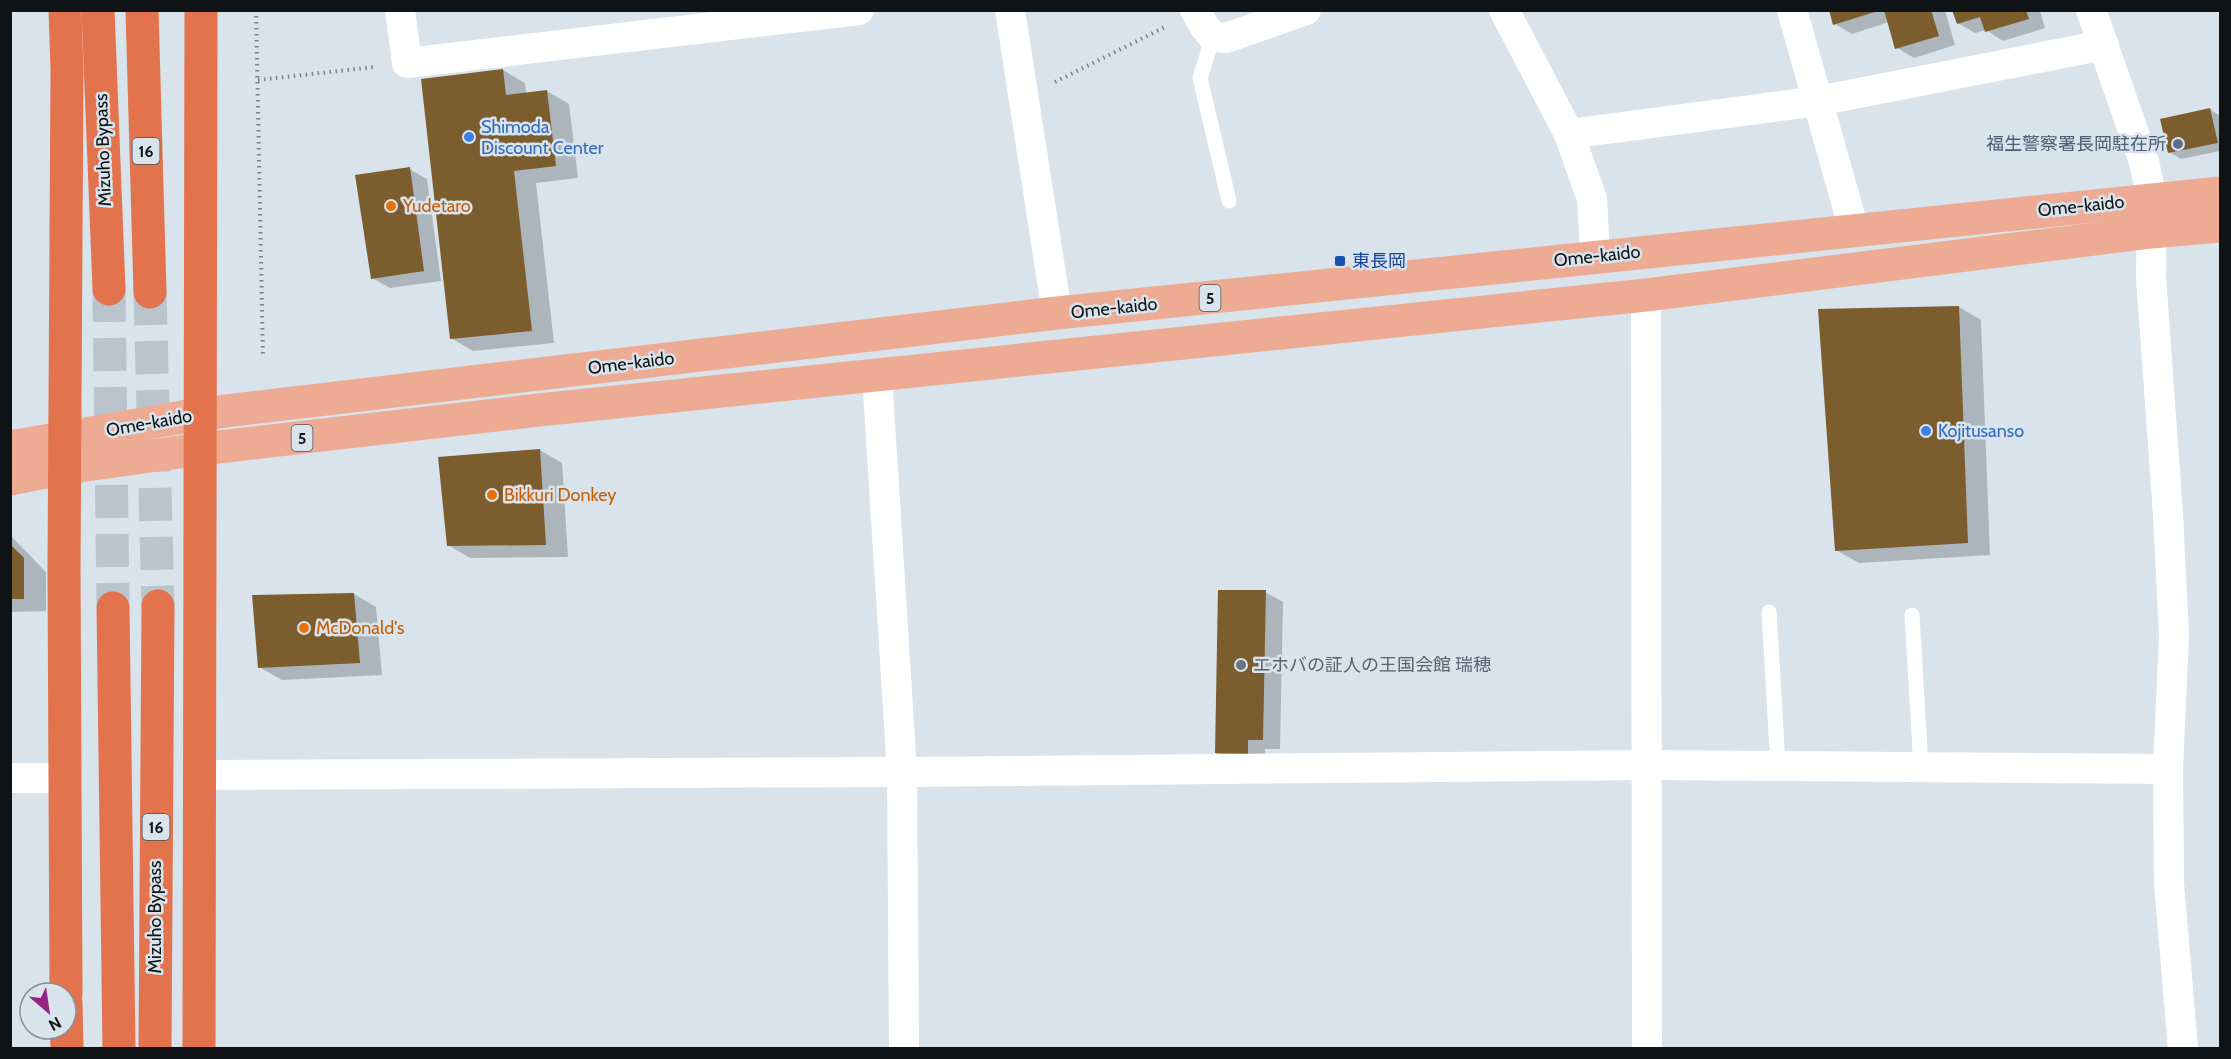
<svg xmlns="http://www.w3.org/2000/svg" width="2231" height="1059" font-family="Cabin,'Noto Sans JP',sans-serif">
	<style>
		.shadow { fill: #0003 }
		.building { fill: #7c5d2d }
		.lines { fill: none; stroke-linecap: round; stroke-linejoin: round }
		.highway-tunnel { stroke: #bac4cc; stroke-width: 33; stroke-dasharray: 33 16; stroke-linecap: butt }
		.path { stroke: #7b8388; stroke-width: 4; stroke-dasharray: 1.5 4.5; stroke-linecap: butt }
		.lane { stroke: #fff; stroke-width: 15 }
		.street { stroke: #fff; stroke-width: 30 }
		.primary { stroke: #eeab94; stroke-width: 33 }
		.highway { stroke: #e3734c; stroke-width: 33 }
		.shop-dot { fill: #3f7fe0; stroke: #d8e3ec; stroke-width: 2 }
		.service-dot { fill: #5c6f8a; stroke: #d8e3ec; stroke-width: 2 }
		.food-dot { fill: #e8710a; stroke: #d8e3ec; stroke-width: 2 }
		.transit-dot { fill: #1a4fb4; stroke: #d8e3ec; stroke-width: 2 }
		.worship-dot { fill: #6b7280; stroke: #d8e3ec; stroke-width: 2 }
		.labels { text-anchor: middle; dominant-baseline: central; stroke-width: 5; stroke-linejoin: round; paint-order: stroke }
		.shield { fill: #d8e3ec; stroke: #4b5156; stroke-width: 1.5 }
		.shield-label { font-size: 16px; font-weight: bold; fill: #0f1315 }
		.shop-label { font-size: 18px; fill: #366cbe; stroke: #d8e3ec; text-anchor: start }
		.service-label { font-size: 18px; fill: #4e5e75; stroke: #d8e3ec; text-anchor: end }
		.street-label { font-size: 18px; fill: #0f1315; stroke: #d8e3ec }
		.food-label { font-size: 18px; fill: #c56008; stroke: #d8e3ec; text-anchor: start }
		.transit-label { font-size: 18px; fill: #164399; stroke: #d8e3ec; text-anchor: start }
		.worship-label { font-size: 18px; fill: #5b616d; stroke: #d8e3ec; text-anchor: start }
	</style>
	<rect width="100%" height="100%" fill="#d8e3ec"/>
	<g class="shadow">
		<polygon points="1831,10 1945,10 1955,45 1914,58 1897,48 1889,22 1852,34 1835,24"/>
		<polygon points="1954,10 2042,10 2040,11 2045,28 2003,41 1986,30 1975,33 1958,23"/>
		<polygon points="503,70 525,83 526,94 547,91 569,104 578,178 536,183 554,343 473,351 451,338"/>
		<polygon points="2210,109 2220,116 2220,151 2181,159 2169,152"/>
		<polygon points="409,169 427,179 441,281 390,288 372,278"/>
		<polygon points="1959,307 1981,320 1990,555 1859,563 1836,550"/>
		<polygon points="540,450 562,463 568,557 470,558 448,545"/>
		<polygon points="10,535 46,572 46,611 10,612"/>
		<polygon points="1265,592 1283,602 1280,749 1265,749 1265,763 1234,763 1216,753"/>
		<polygon points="354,594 376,607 382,675 282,680 259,667"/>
	</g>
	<g class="building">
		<polygon points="1829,10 1878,10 1878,11 1833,25"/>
		<polygon points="1884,10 1931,10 1939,36 1895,49"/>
		<polygon points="1952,10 2026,10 2029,19 1985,32 1980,17 1957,24"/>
		<polygon points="503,69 506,95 547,90 556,166 514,171 532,331 450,339 421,79"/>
		<polygon points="2210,108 2218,143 2168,153 2160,119"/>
		<polygon points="410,167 424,271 371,279 355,175"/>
		<polygon points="1959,306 1968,543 1835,551 1818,309"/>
		<polygon points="540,449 546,545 447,546 438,457"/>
		<polygon points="10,544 24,558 24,599 10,599"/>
		<polygon points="1218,590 1266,590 1263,740 1248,740 1248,754 1215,753"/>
		<polygon points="354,593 360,663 258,668 252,595"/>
	</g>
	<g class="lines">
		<g class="highway-tunnel">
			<polyline points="109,289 113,608"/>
			<polyline points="150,292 158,606"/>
		</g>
		<g class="path">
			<polyline points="256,10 263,358"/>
			<polyline points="258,80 374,67"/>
			<polyline points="1055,82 1167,26"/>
		</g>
		<g class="lane">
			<polyline points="1213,37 1200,78 1229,201"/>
			<polyline points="1769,612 1778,766"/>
			<polyline points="1912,615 1921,767"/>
		</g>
		<g class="street">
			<polyline points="400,10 407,63 859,10"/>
			<polyline points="1010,10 1057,313"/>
			<polyline points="1195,10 1204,26 1213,37 1226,38 1306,10"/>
			<polyline points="1504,10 1569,134 1592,199 1595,256"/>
			<polyline points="1792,10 1854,230"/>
			<polyline points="2091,10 2144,162 2152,199 2151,277 2168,514 2174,635 2168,769 2169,883 2183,1048"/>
			<polyline points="1569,134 1818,101 2104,45"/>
			<polyline points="1646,295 1647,1048"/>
			<polyline points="877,375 902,772 904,1048"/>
			<polyline points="200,775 902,772 1646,765 2168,769"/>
			<polyline points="10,778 64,778"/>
		</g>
		<g class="primary">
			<polyline points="10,447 200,414 1057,313 2220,193"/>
			<polyline points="10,479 65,468 201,449 539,410 1646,295 2151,232 2220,226"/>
		</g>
		<g class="highway">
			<polyline points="65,10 67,70 64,569 66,993"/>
			<polyline points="98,10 109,289"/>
			<polyline points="142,10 150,292"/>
			<polyline points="113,608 119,1048"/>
			<polyline points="66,1002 67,1048"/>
			<polyline points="155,1048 158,606"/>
			<polyline points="199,1048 201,10"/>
		</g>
	</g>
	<g class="shop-dot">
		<circle cx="469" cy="137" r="6"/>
		<circle cx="1926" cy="431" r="6"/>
	</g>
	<circle class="service-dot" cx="2178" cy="144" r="6"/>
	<g class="food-dot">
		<circle cx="391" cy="206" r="6"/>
		<circle cx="492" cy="495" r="6"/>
		<circle cx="304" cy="628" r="6"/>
	</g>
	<rect class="transit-dot" x="1334" y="255" width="12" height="12" rx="3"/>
	<circle class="worship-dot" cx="1241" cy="665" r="6"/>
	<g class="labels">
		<g class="shield">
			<rect x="132.5" y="138" width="27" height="26" rx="4.5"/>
			<rect x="1199.5" y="285" width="21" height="26" rx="4.5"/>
			<rect x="291.5" y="425" width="21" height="26" rx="4.5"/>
			<rect x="142.5" y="814" width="27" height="26" rx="4.5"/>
		</g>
		<g class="shield-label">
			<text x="146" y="151">16</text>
			<text x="1210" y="298">5</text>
			<text x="302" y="438">5</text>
			<text x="156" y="827">16</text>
		</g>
		<g class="shop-label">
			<text x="481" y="127">Shimoda<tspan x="481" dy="21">Discount Center</tspan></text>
			<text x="1938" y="431">Kojitusanso</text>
		</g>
		<g class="service-label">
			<text x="2166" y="144">福生警察署長岡駐在所</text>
		</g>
		<g class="street-label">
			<text transform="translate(103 150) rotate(-92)">Mizuho Bypass</text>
			<text transform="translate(2081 206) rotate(-6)">Ome-kaido</text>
			<text transform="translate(1597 256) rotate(-6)">Ome-kaido</text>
			<text transform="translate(1114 308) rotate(-6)">Ome-kaido</text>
			<text transform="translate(631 363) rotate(-7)">Ome-kaido</text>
			<text transform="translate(149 423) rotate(-10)">Ome-kaido</text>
			<text transform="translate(155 917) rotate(-90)">Mizuho Bypass</text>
		</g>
		<g class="food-label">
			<text x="403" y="206">Yudetaro</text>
			<text x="504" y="495">Bikkuri Donkey</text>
			<text x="316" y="628">McDonald's</text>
		</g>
		<g class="transit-label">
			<text x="1352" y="261">東長岡</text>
		</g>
		<g class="worship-label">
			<text x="1253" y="665">エホバの証人の王国会館 瑞穂</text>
		</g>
	</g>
	<rect width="2231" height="1059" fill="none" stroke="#0f1315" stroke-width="24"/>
	<g transform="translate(48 1011) rotate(151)"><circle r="28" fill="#d8e3ec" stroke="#889096" stroke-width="1.5"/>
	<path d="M0-4.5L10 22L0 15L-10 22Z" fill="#942483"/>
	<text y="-9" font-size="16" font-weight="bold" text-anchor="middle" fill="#0f1315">N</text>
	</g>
</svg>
